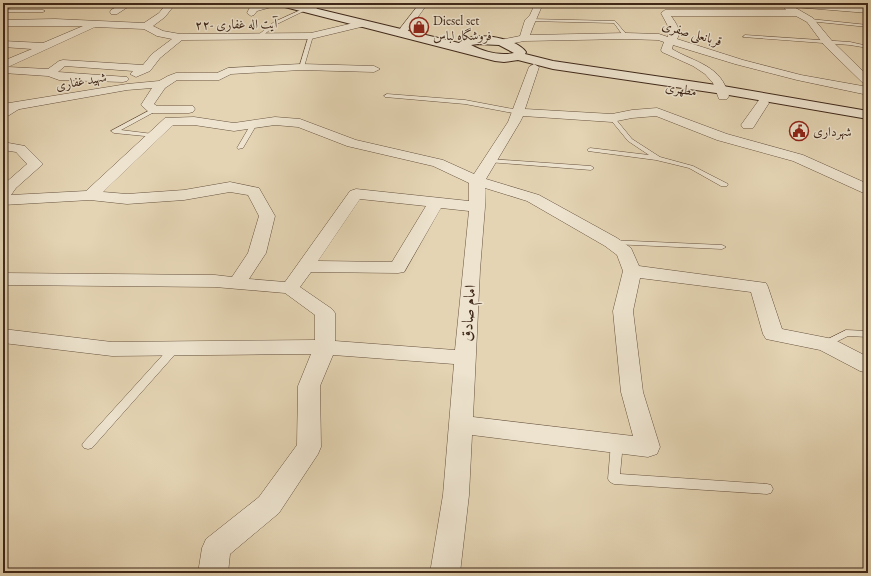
<svg xmlns="http://www.w3.org/2000/svg" width="871" height="576" font-family="'EB Garamond',Amiri,serif">
	<style>
		.lines { fill: none; stroke-linecap: round; stroke-linejoin: round }
		.lane-casing { stroke: #685340; stroke-width: 1 }
		.street-casing { stroke: #685340; stroke-width: 1 }
		.secondary-casing { stroke: #3f281a; stroke-width: 2 }
		.lane { fill: #ede3ce; fill-rule: evenodd }
		.street { fill: #ede3ce; fill-rule: evenodd }
		.secondary { fill: #ede3ce; fill-rule: evenodd }
		.labels { text-anchor: middle; dominant-baseline: central; stroke-width: 3; stroke-linejoin: round; paint-order: stroke }
		.far-poi-label { font-size: 13px; fill: #3f281a; stroke: #ede3ce; text-anchor: start }
		.far-street-label { font-size: 13px; fill: #3f281a; stroke: #ede3ce }
		.street-label { font-size: 16px; fill: #3f281a; stroke: #ede3ce }
	</style>
	<rect width="100%" height="100%" fill="#e4d4b3"/>
	<filter id="stains"><feTurbulence type="fractalNoise" baseFrequency=".005" numOctaves="4"/><feColorMatrix values="0 0 0 0 .2 0 0 0 0 .09 0 0 0 0 .02 0 0 0 .5 -.17"/></filter>
	<radialGradient id="worn" r=".72"><stop offset=".6" stop-color="#630" stop-opacity="0"/><stop offset="1" stop-color="#630" stop-opacity=".3"/></radialGradient>
	<g class="lines">
		<g class="lane-casing">
			<g id="lane">
				<polygon points="305,8 308,9 277,24 261,37 257,36 274,22"/>
				<polygon points="3,10 43,10 45,11 43,12 3,12"/>
				<polygon points="530,19 615,21 628,36 624,37 614,23 528,21"/>
				<polygon points="810,19 868,25 868,27 808,21"/>
				<polygon points="309,35 313,36 304,67 299,68"/>
				<polygon points="745,35 850,42 868,46 868,48 850,45 743,37"/>
				<polygon points="387,94 465,100 518,110 521,112 518,114 465,104 385,97 384,96"/>
				<polygon points="22,103 27,104 3,119 3,114"/>
				<polygon points="154,108 157,110 156,111 121,130 153,134 156,136 155,137 114,133 111,131"/>
				<polygon points="610,117 614,117 632,139 660,157 693,166 728,184 727,186 721,186 689,168 656,160 588,151 587,150 590,148 649,155 628,141 610,119"/>
				<polygon points="254,122 257,124 243,148 238,149 237,148 251,124"/>
				<polygon points="490,159 591,166 594,168 591,170 488,162 487,161"/>
				<polygon points="609,240 722,245 726,247 722,249 612,244 609,244 608,242"/>
				<polygon points="846,330 868,331 868,337 848,336 826,347 822,346 821,344 822,342"/>
				<polygon points="174,346 178,347 179,349 178,351 92,448 88,449 84,448 82,445 84,442 170,347"/>
				<polygon points="617,439 621,440 623,443 620,474 767,484 771,485 773,489 771,493 767,494 614,484 610,482 608,479 611,443 613,440"/>
			</g>
		</g>
		<g class="street-casing">
			<g id="street">
				<polygon points="7,3 20,3 19,5 3,10 3,4"/>
				<polygon points="124,3 134,3 117,14 111,14 110,12 111,10"/>
				<path d="M 167,3 L 176,3 L 165,17 L 153,26 L 163,31 L 180,34 L 311,33 L 362,21 L 367,24 L 365,26 L 311,39 L 182,40 L 160,58 L 150,71 L 136,77 L 130,74 L 133,71 L 65,66 L 58,72 L 127,77 L 129,79 L 127,81 L 123,82 L 59,80 L 48,76 L 3,73 L 3,61 L 32,49 L 3,47 L 3,41 L 43,43 L 83,26 L 3,26 L 3,20 L 55,19 L 144,23 L 159,13 ZM 95,27 L 144,29 L 157,36 L 172,39 L 152,54 L 143,65 L 63,60 L 59,61 L 48,69 L 8,67 Z"/>
				<polygon points="266,3 280,3 279,5 257,11 254,15 251,16 247,13 250,7"/>
				<polygon points="314,3 324,3 316,9 310,9 309,7"/>
				<polygon points="420,3 428,3 407,32 401,32 399,30"/>
				<path d="M 517,3 L 543,3 C 539,14 534,23 530,35 L 626,33 L 659,34 L 668,37 L 669,28 L 661,13 L 665,10 L 786,10 L 782,6 L 782,3 L 808,3 L 868,7 L 868,13 L 794,7 L 813,18 L 832,41 L 868,76 L 868,85 L 864,84 L 824,45 L 807,22 L 796,16 L 671,16 C 676,23 682,31 677,39 L 743,60 L 801,75 L 868,87 L 868,95 L 797,80 L 735,64 L 673,45 L 672,49 C 696,63 721,65 729,96 L 727,99 L 719,99 L 713,83 L 705,74 L 693,66 L 662,52 L 661,50 L 664,42 L 658,40 L 626,39 L 524,41 L 504,45 L 500,44 L 499,42 L 500,40 L 520,36 L 525,20 L 530,15 L 534,6 L 521,6 Z"/>
				<polygon points="301,64 374,66 380,69 374,72 301,70 231,74 219,80 177,80 165,88 154,104 157,106 193,106 195,109 193,112 189,113 150,113 141,105 152,88 127,90 3,112 3,104 127,84 159,81 168,76 176,73 217,73 228,68"/>
				<path d="M 534,64 L 539,67 L 525,109 L 612,114 L 632,110 L 657,108 L 727,134 L 803,155 L 868,184 L 868,195 L 793,161 L 717,140 L 656,116 L 632,118 L 612,122 L 523,116 L 520,122 L 486,179 L 539,195 L 617,238 L 631,248 L 639,266 L 766,283 L 768,287 L 782,329 L 833,339 L 868,357 L 868,373 L 860,371 L 820,350 L 766,339 L 763,334 L 751,292 L 640,278 L 633,311 L 643,392 L 660,447 L 657,454 L 648,457 L 472,435 L 469,495 L 460,573 L 430,573 L 443,495 L 454,364 L 333,355 L 320,386 L 321,447 L 318,454 L 279,513 L 230,554 L 228,573 L 198,573 L 202,548 L 206,539 L 259,497 L 297,445 L 298,386 L 311,354 L 112,356 L 3,343 L 3,329 L 112,342 L 315,340 L 315,315 L 285,293 L 215,287 L 3,285 L 3,273 L 215,275 L 232,277 L 248,253 L 259,216 L 248,195 L 230,192 L 184,200 L 127,204 L 90,200 L 3,205 L 3,185 L 27,164 L 16,152 L 3,150 L 3,142 L 25,146 L 43,164 L 16,188 L 11,195 L 86,191 L 165,118 L 194,117 L 234,123 L 275,117 L 300,119 L 356,140 L 443,160 L 474,174 L 508,122 L 529,67 ZM 173,125 L 194,125 L 234,131 L 275,125 L 298,127 L 347,146 L 433,166 L 469,183 L 469,201 L 356,189 L 350,191 L 285,282 L 249,279 L 266,253 L 275,216 L 259,188 L 230,182 L 184,190 L 127,194 L 103,192 ZM 485,188 L 527,201 L 605,246 L 617,255 L 623,271 L 613,311 L 621,392 L 633,436 L 473,417 L 480,270 L 485,207 ZM 360,199 L 426,206 L 392,262 L 318,261 ZM 441,208 L 469,211 L 455,350 L 335,341 L 335,313 L 332,309 L 300,287 L 311,272 L 398,273 L 404,272 Z"/>
				<polygon points="763,99 767,100 769,103 755,125 753,128 743,128 741,125 759,100"/>
			</g>
		</g>
		<g class="secondary-casing">
			<path id="secondary" d="M 276,3 L 293,3 L 459,43 C 472,30 515,37 526,52 L 525,54 L 553,61 L 723,86 L 868,111 L 868,119 L 723,94 L 553,69 L 518,60 L 504,62 L 495,61 L 277,5 ZM 478,44 L 499,45 L 514,53 C 500,56 484,52 471,45 Z"/>
		</g>
		<use href="#lane" class="lane"/>
		<use href="#street" class="street"/>
		<use href="#secondary" class="secondary"/>
	</g>
	<defs>
		<g id="shop-ring" transform="scale(1)"><circle r="9.5" fill="#ede3ce" stroke="#8f2418" stroke-width="1.5"/><path d="M-5-2.5h2.3a2.7 3.5 0 0 1 5.4 0H5L5.5 6h-11ZM-1.5-2.5h3a1.5 2.3 0 0 0-3 0Z" fill="#8f2418"/></g>
		<g id="civic-ring" transform="scale(1)"><circle r="9.5" fill="#ede3ce" stroke="#8f2418" stroke-width="1.5"/><path d="M-.6-6.5H3V-4.5H.6V-3L4-1V1h2V6H-6V1h2V-1L-.6-3ZM-1.2 2.5V6h2.4V2.5Z" fill="#8f2418"/></g>
	</defs>
	<g fill-rule="evenodd">
		<use href="#shop-ring" x="419" y="27"/>
		<use href="#civic-ring" x="799" y="131"/>
	</g>
	<g class="labels">
		<g class="far-poi-label">
			<text x="433" y="20">Diesel set<tspan x="433" dy="15">فروشگاه لباس</tspan></text>
			<text x="813" y="131">شهرداری</text>
		</g>
		<g class="far-street-label">
			<text transform="translate(236 24) rotate(-1)">۲۲- آیت اله غفاری</text>
			<text transform="translate(692 33) rotate(16)">قربانعلی صفری</text>
			<text transform="translate(81 81) rotate(-10)">شهید غفاری</text>
			<text transform="translate(681 89) rotate(9)">مطهری</text>
		</g>
		<g class="street-label">
			<text transform="translate(468 313) rotate(-86)">امام صادق</text>
		</g>
	</g>
	<rect width="871" height="576" fill="none" stroke="#e4d4b3" stroke-width="16"/>
	<rect x="4" y="4" width="863" height="568" fill="none" stroke="#3f281a" stroke-width="2"/>
	<rect x="8" y="8" width="855" height="560" fill="none" stroke="#3f281a"/>
	<rect width="100%" height="100%" filter="url(#stains)"/>
	<rect width="100%" height="100%" fill="url(#worn)"/>
</svg>
